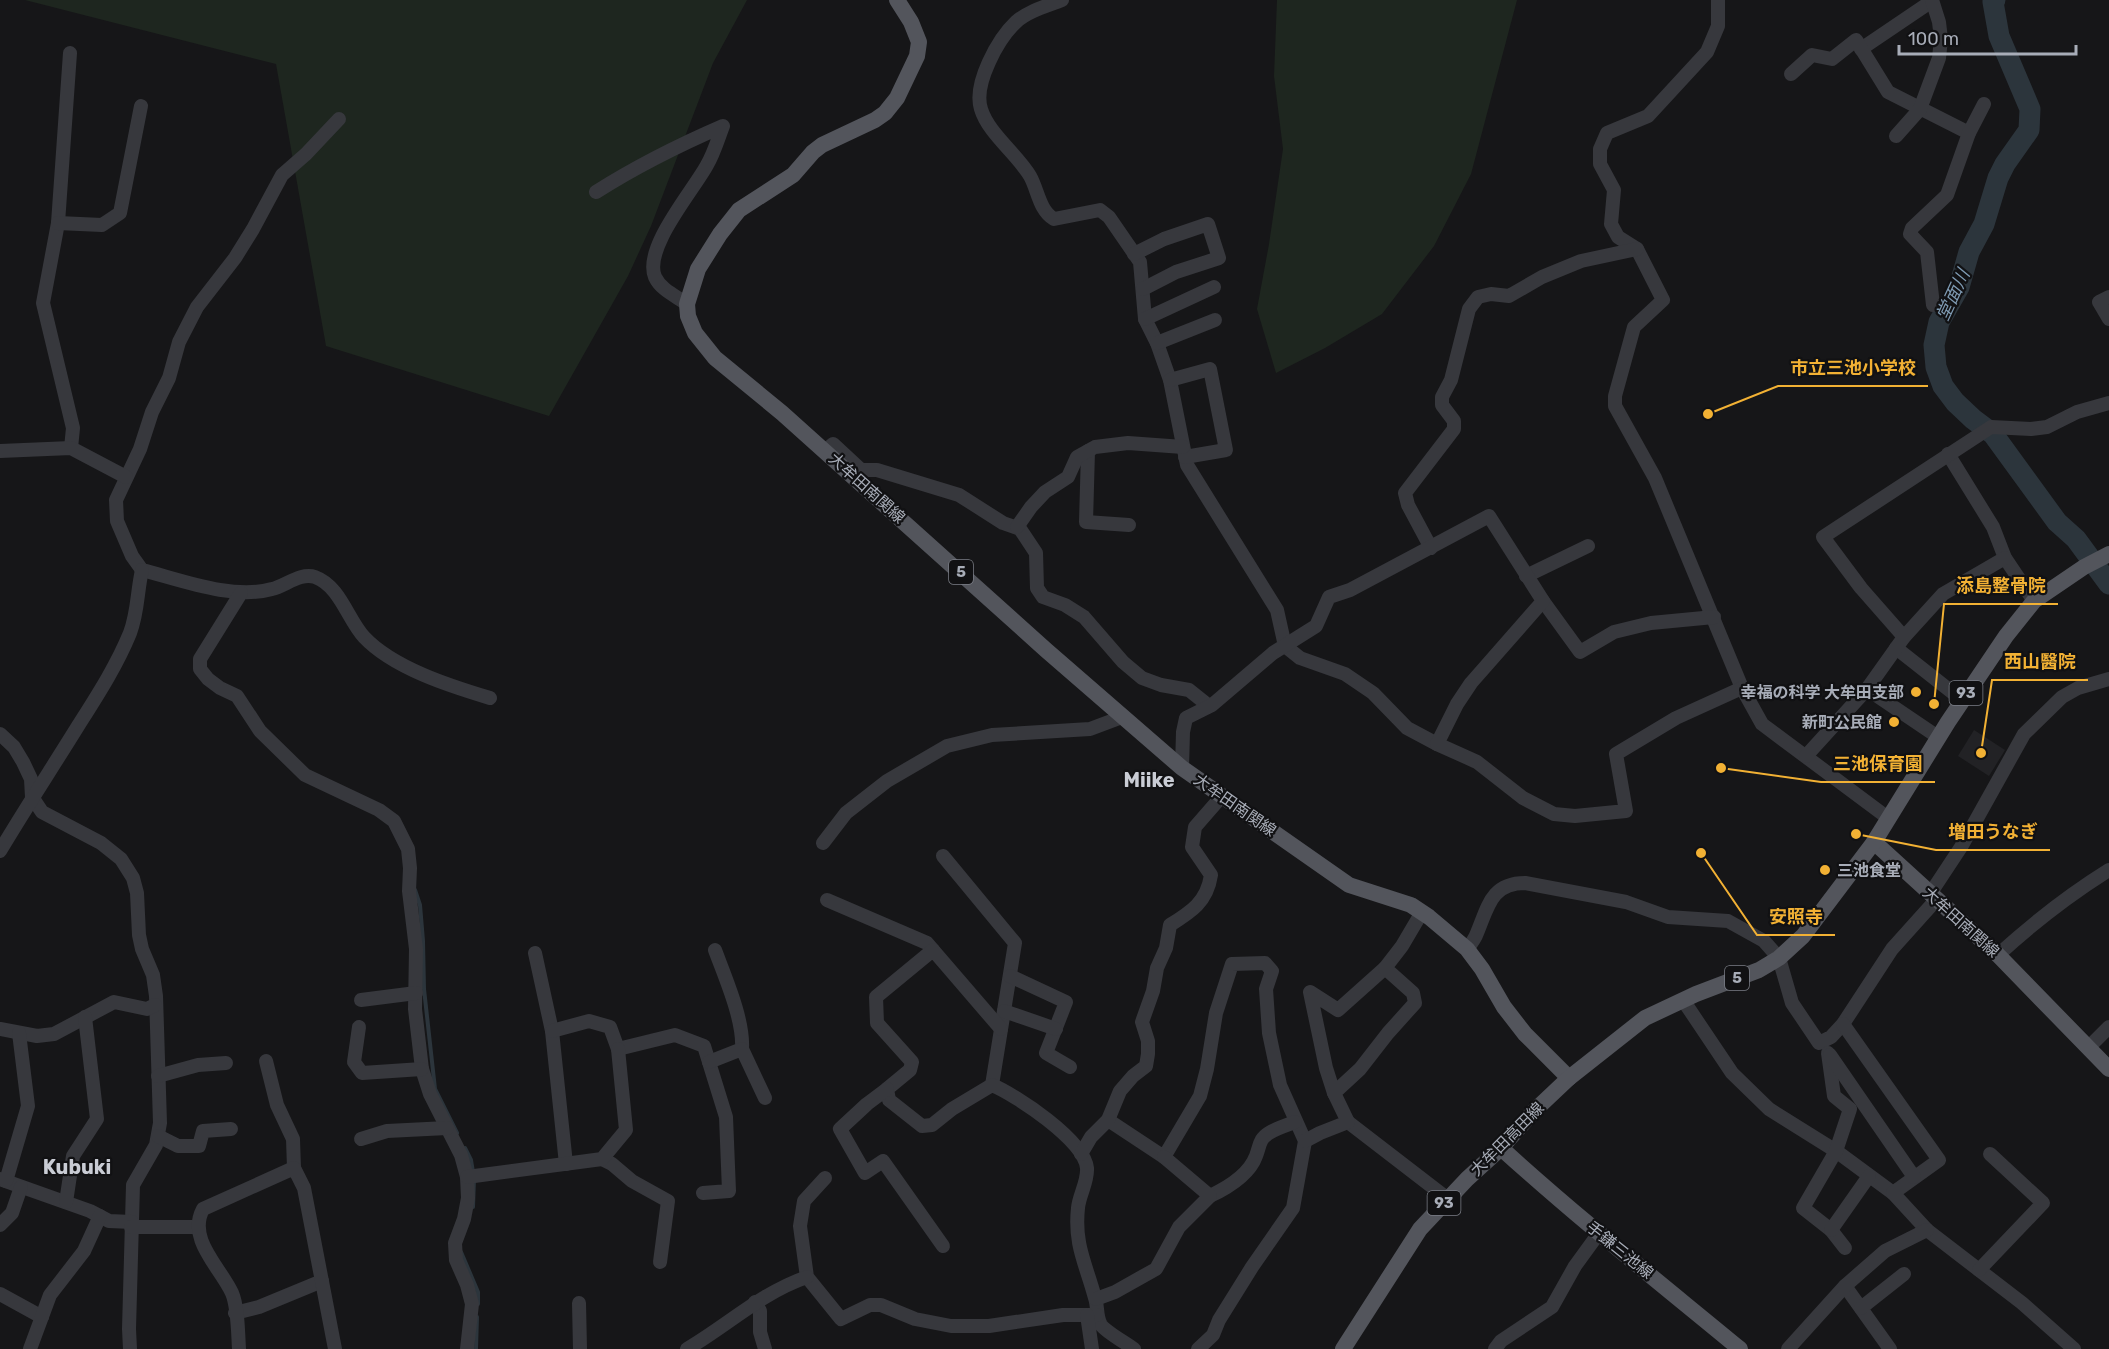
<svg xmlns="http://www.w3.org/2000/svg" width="2109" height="1349" font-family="Rubik,'Noto Sans JP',sans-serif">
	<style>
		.built { fill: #222225 }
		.green { fill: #1e261f }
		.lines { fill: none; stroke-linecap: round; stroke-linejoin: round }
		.stream { stroke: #2c353c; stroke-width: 4 }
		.river { stroke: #2c353c; stroke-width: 21 }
		.minor { stroke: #37383d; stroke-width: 14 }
		.major { stroke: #53555c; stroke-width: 16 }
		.poi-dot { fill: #f2b134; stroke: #111113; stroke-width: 2 }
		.labels { text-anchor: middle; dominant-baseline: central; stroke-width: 4.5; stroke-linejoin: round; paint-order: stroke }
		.shield { fill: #111113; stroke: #7b7e86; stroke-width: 1.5 }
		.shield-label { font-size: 15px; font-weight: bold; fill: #a8adb8 }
		.street-label { font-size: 16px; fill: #a8adb8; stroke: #111113 }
		.poi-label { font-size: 16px; font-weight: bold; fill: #a8adb8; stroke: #111113; text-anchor: end }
		.water-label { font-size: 18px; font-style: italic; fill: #7f9bb3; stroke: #111113 }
		.quarter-label { font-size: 20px; font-weight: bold; fill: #c9ccd4; stroke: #111113 }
		.leader { fill: none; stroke: #f2b134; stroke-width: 2 }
		.callout-dot { fill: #f2b134; stroke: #111113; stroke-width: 2 }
		.callout-label { font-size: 18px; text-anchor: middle; font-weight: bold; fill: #f2b134; stroke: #111113; stroke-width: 4.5; stroke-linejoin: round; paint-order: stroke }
	</style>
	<rect width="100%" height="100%" fill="#161618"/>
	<polygon class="built" points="1974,730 2005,750 1989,776 1958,756"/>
	<g class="green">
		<polygon points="25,0 747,0 713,63 651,226 628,276 549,416 326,346 276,64"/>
		<polygon points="1277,0 1517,0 1471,174 1434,246 1382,314 1325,348 1276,373 1257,309 1269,244 1283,149 1274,76"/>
	</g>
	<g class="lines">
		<g class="stream">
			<polyline points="1992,0 1993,2"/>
			<polyline points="415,890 420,905 423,941 424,989 435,1089 457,1133"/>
			<polyline points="465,1148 471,1160 473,1172"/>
			<polyline points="473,1207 474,1179"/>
			<polyline points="461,1252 478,1292 478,1304"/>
			<polyline points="476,1349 477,1317"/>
		</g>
		<polyline class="river" points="1995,0 1993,2 1999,36 2030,109 2029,130 2005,164 1998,178 1984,224 1969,252 1959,287 1939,322 1934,345 1936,367 1943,386 1955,402 1973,419 1993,434 2057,522 2076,539 2109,584"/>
		<g class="minor">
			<path d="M 1062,0 C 1047,6 1028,11 1016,22 C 998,39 973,84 981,109 C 988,133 1017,154 1030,176 C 1038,190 1039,210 1054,219 L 1100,210 L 1109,217 L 1140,262 L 1145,319 L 1157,343 L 1170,380 L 1187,465 L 1277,610 L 1285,646 L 1300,658 L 1345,674 L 1373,693 L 1407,728 L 1437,744"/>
			<polyline points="1718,0 1718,26 1707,52 1648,116 1607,133 1600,149 1600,164 1614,190 1611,224 1618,237 1637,249 1663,300 1634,327 1615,396 1615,406 1655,478 1742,688 1762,724 1888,818"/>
			<polyline points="1861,49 1932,1"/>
			<polyline points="70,53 58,223 43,303 73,428 71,448"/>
			<polyline points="1791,74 1812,55 1832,59 1856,40 1888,92 1969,133"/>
			<path d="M 339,119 L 306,154 L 282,175 L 253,229 L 235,258 L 197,307 L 179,342 L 169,378 L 152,412 L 140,449 L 116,500 L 117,521 L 132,556 L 142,570 C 181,580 233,600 272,589 C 285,586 301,572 315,577 C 340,586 348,620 364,637 C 393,668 450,686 490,698"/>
			<polyline points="1896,136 1920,109 1939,58 1941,39 1939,22 1932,0"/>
			<path d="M 596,192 C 637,166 679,145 723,126 C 718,139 714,153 707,165 C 693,191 643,248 655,277 C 661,290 676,296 687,304"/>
			<polyline points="58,223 102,225 120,213 141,106"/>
			<polyline points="1134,254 1164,239 1208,224 1219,258 1176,272 1143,289"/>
			<polyline points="2109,297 2099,302 2109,319"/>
			<polyline points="1933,305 1927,252 1910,234 1912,228 1947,195 1969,133 1984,104"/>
			<polyline points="1145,319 1214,287"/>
			<polyline points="1157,343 1215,320"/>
			<polyline points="1170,380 1210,369 1226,450 1185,457"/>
			<polyline points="0,451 71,448 126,477"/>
			<polyline points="825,451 833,444 861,470 877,470 959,495 1003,523 1020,529 1036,553 1037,588 1043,597 1065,605 1084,617 1123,662 1142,678 1161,685 1189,690 1209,706"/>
			<polyline points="1088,451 1086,522 1129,525"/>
			<polyline points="1948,454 1993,527 2005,558 2034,601"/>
			<polyline points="1017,527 1031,507 1045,492 1068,477 1077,457 1095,447 1128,443 1183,447"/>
			<polyline points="1431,548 1408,505 1405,493 1454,429 1454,421 1442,405 1442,397 1451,380 1469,309 1478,297 1491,294 1509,296 1542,277 1581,261 1637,249"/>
			<polyline points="1526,576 1588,546"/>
			<polyline points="241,593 200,659 200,669 208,679 220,688 237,696 260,731 305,775 379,810 394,821 408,849 410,868 409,891 416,949 415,1009 422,1069 430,1094 461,1155 467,1177 468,1198 464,1219 455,1243 456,1260 467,1285 472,1304 467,1349"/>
			<polyline points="1543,601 1580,652 1614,632 1651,623 1714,617"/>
			<polyline points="1904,637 1861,588 1823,537 1991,427 2031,429 2047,427 2077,412 2109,403"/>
			<polyline points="1896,648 1962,700"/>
			<polyline points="1867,689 1938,737"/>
			<polyline points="0,734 14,747 23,762 31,779 32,797 42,812 101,843 121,859 133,878 137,893 139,935 142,949 153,975 156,996 160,1123 156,1145 133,1185 129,1329 130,1349"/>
			<polyline points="1806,756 1867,689 1904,637 1943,594 2005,558"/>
			<polyline points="1182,768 1183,732 1186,718 1212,705 1273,653 1316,626 1329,597 1350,590 1489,516 1543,601 1471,683 1457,704 1437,744 1477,762 1523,798 1554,814 1575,816 1626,811 1616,754 1676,718 1742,688"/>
			<polyline points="823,843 846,813 887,781 947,746 992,735 1090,729 1122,717"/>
			<path d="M 0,851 C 25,809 52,768 78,726 C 97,696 116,667 130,633 C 138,612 137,592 142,570"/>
			<polyline points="943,856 1015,943 992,1085"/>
			<polyline points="1930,894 1961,847 2024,734 2062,697 2078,688 2109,679"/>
			<polyline points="827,900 927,943 933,950"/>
			<path d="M 1467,949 C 1471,944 1475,939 1477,933 C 1488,907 1491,883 1525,883 L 1626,902 L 1668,917 L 1728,921 L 1764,941 L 1779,958 L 1792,1003 L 1819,1043 L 1831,1037 L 1843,1024 L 1892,949 L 1936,900"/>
			<path d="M 715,950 C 725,977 744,1020 742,1049"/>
			<polyline points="535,953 552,1031 566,1164"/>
			<path d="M 1998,955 C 2033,923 2069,895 2109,870"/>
			<polyline points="1010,976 1066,1002 1046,1053 1070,1067"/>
			<polyline points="361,1000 416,993"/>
			<polyline points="1683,1000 1732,1073 1769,1109 1836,1151 1893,1193"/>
			<polyline points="1004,1011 1056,1029"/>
			<polyline points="1843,1024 1939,1160 1893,1193 1927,1230 2022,1303 2074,1349"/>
			<polyline points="359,1027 354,1062 362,1073 422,1069"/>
			<polyline points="0,1029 37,1036 54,1034 114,1002 147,1009 155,1005"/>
			<path d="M 1001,1029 L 933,950 L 876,997 L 877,1023 L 912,1062 L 910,1070 L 887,1089 L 889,1100 L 922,1126 L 932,1125 L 952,1109 L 992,1085 C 1016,1095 1084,1140 1087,1168 C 1088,1182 1079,1195 1078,1208 C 1074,1245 1086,1264 1095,1298 C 1098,1306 1096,1317 1101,1325 C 1106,1332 1126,1343 1134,1349"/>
			<polyline points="552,1031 589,1021 610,1027 618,1049 675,1035 704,1046 726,1117 729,1191 703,1193"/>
			<polyline points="2089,1047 2109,1027"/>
			<polyline points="1828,1053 1834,1096 1850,1109 1836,1151 1803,1208 1831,1230 1845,1248"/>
			<polyline points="1830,1055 1914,1177"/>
			<polyline points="266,1061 277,1105 293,1139 294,1168"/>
			<polyline points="709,1062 742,1049 765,1098"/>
			<polyline points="158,1076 198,1065 226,1063"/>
			<polyline points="887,1089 867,1104 840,1129 865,1173 883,1161 943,1246"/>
			<polyline points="1334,1093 1326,1068 1310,992 1338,1010 1385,968"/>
			<polyline points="1108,1120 1164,1157 1200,1096 1207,1069 1216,1013 1232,964 1265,963 1272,971 1266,989 1269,1033 1280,1085 1305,1141 1293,1208 1252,1267 1219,1320 1213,1335 1198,1349"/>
			<polyline points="1348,1122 1448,1199"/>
			<polyline points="158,1136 178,1146 199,1146 203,1131 231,1129"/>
			<polyline points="361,1139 387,1131 447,1128"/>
			<polyline points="1305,1141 1320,1133 1348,1122 1334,1093 1360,1069 1388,1033 1415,1003 1413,993 1385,968 1402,946 1422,912"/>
			<path d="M 1081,1154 L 1091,1137 L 1108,1120 L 1120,1091 L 1133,1076 L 1146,1066 L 1148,1054 L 1148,1041 L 1142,1022 L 1153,991 L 1157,968 L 1166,948 L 1170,925 C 1191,912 1207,902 1211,875 L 1192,847 L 1195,827 L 1222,796"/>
			<polyline points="602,1159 612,1164 632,1181 668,1201 660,1262"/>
			<polyline points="467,1177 602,1159 626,1130 618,1049"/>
			<polyline points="825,1178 804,1201 800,1226 807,1277 841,1319 870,1305 881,1305 915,1319 951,1326 989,1326 1063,1315 1097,1315"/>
			<polyline points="0,1179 90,1211 109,1221 132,1222"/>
			<polyline points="6,1181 28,1106 19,1033"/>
			<path d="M 1210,1196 C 1227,1188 1249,1175 1256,1156 C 1260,1146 1259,1139 1269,1133 C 1277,1128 1287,1125 1295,1122"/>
			<polyline points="66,1202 73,1156 97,1119 85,1017"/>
			<polyline points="0,1225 12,1213 21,1187"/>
			<polyline points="131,1227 198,1227"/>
			<polyline points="1831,1230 1869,1176"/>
			<polyline points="1979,1270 2043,1203 1990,1154"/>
			<polyline points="1845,1286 1890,1349"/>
			<polyline points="0,1294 42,1317"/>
			<polyline points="1096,1299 1115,1292 1156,1269 1179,1227 1210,1196 1164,1157"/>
			<polyline points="755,1302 760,1311 760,1332 765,1349"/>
			<polyline points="579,1303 580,1349"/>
			<polyline points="1861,1308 1904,1274"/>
			<polyline points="235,1313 259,1307 322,1281"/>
			<polyline points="1087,1315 1092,1349"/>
			<polyline points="30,1349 50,1295 84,1251 100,1216"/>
			<path d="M 239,1349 C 238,1333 238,1307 232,1293 C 220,1267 187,1239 203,1209 L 294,1168 L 304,1188 L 335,1349"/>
			<path d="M 687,1349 C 728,1325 761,1293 807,1277"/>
			<polyline points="1495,1349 1501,1341 1552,1307 1575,1266 1599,1233"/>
			<polyline points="1788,1349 1845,1286 1885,1251 1927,1230"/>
		</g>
		<g class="major">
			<polyline points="897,0 911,22 919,42 917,56 897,98 885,113 875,120 822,145 813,152 793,175 739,210 720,234 698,269 687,304 688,316 695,333 715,358 782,413 1046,650 1182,768 1349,885 1411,905 1429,917 1467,949 1482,969 1504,1007 1525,1034 1569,1078"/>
			<polyline points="1874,842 1998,955 2109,1069"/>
			<path d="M 1501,1148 C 1578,1218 1660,1283 1740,1349"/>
			<polyline points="1343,1349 1420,1229 1467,1179 1501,1148 1533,1112 1569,1078 1645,1018 1696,994 1759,970 1779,958 1803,936 1874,842 1948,722 2006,636 2034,601 2084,567 2109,554"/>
		</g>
	</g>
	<g class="poi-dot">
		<circle cx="1916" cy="692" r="6"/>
		<circle cx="1894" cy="722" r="6"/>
		<circle cx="1825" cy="870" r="6"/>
	</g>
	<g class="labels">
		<g class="shield">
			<rect x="949" y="560" width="24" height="24" rx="4.5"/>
			<rect x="1949.5" y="681" width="33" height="24" rx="4.5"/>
			<rect x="1725" y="966" width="24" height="24" rx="4.5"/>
			<rect x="1427.5" y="1191" width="33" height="24" rx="4.5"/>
		</g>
		<g class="shield-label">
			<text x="961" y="572">5</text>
			<text x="1966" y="693">93</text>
			<text x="1737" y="978">5</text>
			<text x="1444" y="1203">93</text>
		</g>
		<g class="street-label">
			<text transform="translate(867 488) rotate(42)">大牟田南関線</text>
			<text transform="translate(1235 805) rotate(35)">大牟田南関線</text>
			<text transform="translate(1961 922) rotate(42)">大牟田南関線</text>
			<text transform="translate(1507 1139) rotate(-45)">大牟田高田線</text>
			<text transform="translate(1620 1250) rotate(39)">手鎌三池線</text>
		</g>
		<g class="poi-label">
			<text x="1904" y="692">幸福の科学 大牟田支部</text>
			<text x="1882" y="722">新町公民館</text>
			<text x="1837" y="870" text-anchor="start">三池食堂</text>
		</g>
		<g class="water-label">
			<text transform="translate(1953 295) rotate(-65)">堂面川</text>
		</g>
		<g class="quarter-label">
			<text x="1149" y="780">Miike</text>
			<text x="77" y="1167">Kubuki</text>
		</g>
	</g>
	<path class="leader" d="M1708 414L1778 386H1928M1934 704L1944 604H2058M1981 753L1992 680H2088M1721 768L1821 782H1935M1856 834L1936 850H2050M1701 853L1757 935H1835"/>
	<g class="callout-dot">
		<circle cx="1708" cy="414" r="6"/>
		<circle cx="1934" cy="704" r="6"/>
		<circle cx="1981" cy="753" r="6"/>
		<circle cx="1721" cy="768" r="6"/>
		<circle cx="1856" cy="834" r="6"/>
		<circle cx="1701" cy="853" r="6"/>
	</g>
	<g class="callout-label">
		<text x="1853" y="374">市立三池小学校</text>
		<text x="2001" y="592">添島整骨院</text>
		<text x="2040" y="668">西山醫院</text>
		<text x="1878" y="770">三池保育園</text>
		<text x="1993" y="838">増田うなぎ</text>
		<text x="1796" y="923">安照寺</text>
	</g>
	<path d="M1899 45v9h177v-9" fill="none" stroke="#a8adb8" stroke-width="3"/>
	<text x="1908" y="45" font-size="18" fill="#a8adb8" stroke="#111113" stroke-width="4.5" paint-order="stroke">100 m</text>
</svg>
